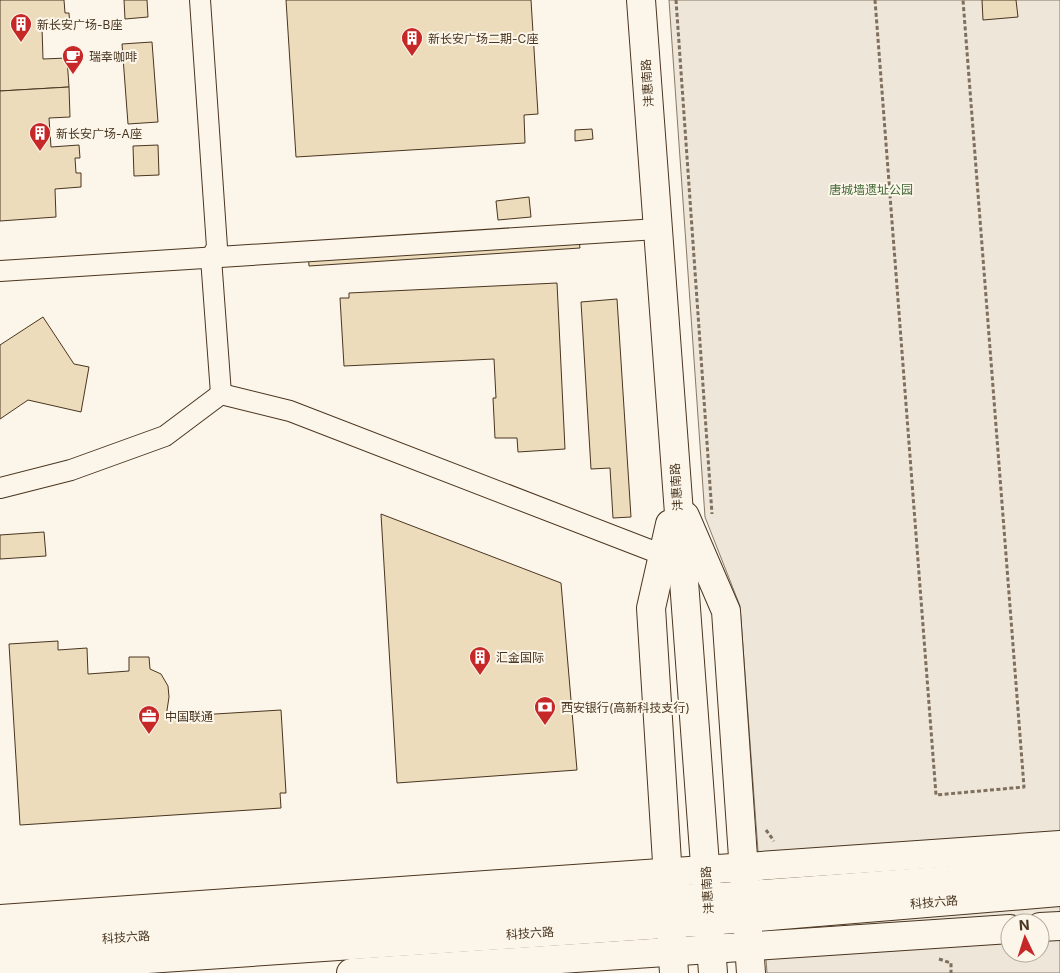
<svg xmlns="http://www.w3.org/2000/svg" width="1060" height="973" font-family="Inter,'Noto Sans SC',sans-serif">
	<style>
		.green { fill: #ede6d9; stroke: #887966; fill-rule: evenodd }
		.building { fill: #ecdcbc; stroke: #4a3520 }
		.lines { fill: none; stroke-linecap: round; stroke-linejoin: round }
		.minor-casing { stroke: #4a3520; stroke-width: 22 }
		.secondary-casing { stroke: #4a3520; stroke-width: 30 }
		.primary-casing { stroke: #4a3520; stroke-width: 30 }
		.path { stroke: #7f6f5c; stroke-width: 3; stroke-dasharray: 4 2.5; stroke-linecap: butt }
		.minor { stroke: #fbf6e9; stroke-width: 20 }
		.secondary { stroke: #fbf6e9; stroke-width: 28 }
		.primary { stroke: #fbf6e9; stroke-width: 28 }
		.labels { text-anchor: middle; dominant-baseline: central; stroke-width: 4; stroke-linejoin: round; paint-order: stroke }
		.poi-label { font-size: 12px; fill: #4a3520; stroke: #fbf6e9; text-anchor: start }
		.street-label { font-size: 12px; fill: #4a3520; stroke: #fbf6e9 }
		.park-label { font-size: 12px; fill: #436837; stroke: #fbf6e9 }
	</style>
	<rect width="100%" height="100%" fill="#fbf6e9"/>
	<path class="green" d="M 669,0 L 1060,0 L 1060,973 L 767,973 L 740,606 L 705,517 ZM 1010,923 L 1040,923 L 1040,953 L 1010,953 Z"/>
	<g class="building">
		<polygon points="0,0 64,0 65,13 69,13 70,27 42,28 43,59 67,58 69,87 0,91"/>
		<polygon points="124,0 147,0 148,17 125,19"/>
		<polygon points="286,0 531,0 538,114 524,115 525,143 296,157"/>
		<polygon points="982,0 1016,0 1018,17 983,20"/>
		<polygon points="152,42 158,122 128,124 122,44"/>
		<polygon points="69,87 70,117 49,118 51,147 79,145 80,158 75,158 76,173 81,173 81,187 55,189 56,217 0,221 0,91"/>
		<polygon points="592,129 593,139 575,141 575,130"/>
		<polygon points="158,145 159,175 134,176 133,146"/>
		<polygon points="529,197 531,217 498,220 496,201"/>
		<polygon points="578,232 580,248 309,266 308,250"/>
		<polygon points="557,283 565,449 518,452 517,438 495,438 493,398 496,398 494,359 344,366 340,298 349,298 349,293"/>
		<polygon points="617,299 631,517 613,518 610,468 591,469 581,302"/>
		<polygon points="43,317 74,364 89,367 81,412 28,400 0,419 0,345"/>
		<polygon points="381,514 561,583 577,770 397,783"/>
		<polygon points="44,532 46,556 0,559 0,535"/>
		<polygon points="58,641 58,650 87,648 88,674 129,671 129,657 149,657 150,669 161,674 168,686 169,697 166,717 281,710 286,793 280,793 281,808 20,825 9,644"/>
	</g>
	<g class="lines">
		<g class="minor-casing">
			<g id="minor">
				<polyline points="200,0 217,247 211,258 221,394"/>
				<polyline points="0,271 657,229"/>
				<polyline points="0,488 71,470 165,436 221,394 290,411 663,555"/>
			</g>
		</g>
		<g class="secondary-casing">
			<g id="secondary">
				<polyline points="0,919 1060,845"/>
				<polyline points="1040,927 1060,926"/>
				<polyline points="0,946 669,899 708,898 1060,872"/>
				<polyline points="0,969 709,921 1060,892"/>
				<polyline points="351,973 1010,929"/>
			</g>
		</g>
		<g class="primary-casing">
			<g id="primary">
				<polyline points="641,0 713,973"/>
				<polyline points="685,516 726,611 751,973"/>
				<polyline points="670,524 651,608 674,973"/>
			</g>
		</g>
		<g class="path">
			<polyline points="676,0 712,514"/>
			<polyline points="875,0 936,795 1024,787 963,0"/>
			<polyline points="766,830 774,841"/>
			<polyline points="939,959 951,963 951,973"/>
		</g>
		<use href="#minor" class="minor"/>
		<use href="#secondary" class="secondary"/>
		<use href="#primary" class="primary"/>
	</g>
	<defs>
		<g id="building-pin" transform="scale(1.125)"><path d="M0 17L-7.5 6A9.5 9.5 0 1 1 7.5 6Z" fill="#c62828" stroke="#fbf6e9"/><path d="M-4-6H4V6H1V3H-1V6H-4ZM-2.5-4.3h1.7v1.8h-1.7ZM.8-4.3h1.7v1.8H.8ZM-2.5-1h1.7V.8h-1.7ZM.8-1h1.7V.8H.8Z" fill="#fff"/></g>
		<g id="cafe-pin" transform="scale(1.125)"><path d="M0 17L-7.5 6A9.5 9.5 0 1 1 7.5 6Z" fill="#c62828" stroke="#fbf6e9"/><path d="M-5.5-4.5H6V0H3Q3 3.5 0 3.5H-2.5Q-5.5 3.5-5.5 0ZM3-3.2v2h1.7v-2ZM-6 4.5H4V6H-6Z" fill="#fff"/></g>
		<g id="bank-pin" transform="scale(1.125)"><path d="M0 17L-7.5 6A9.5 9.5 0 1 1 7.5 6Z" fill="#c62828" stroke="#fbf6e9"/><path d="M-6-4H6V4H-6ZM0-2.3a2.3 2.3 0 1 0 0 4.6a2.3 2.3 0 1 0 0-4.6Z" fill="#fff"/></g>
		<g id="office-pin" transform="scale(1.125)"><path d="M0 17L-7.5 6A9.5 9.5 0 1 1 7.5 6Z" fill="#c62828" stroke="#fbf6e9"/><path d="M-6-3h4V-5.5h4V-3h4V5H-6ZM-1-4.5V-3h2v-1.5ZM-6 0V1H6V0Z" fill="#fff"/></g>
	</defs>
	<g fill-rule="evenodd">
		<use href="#building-pin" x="21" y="24"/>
		<use href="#building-pin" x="412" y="38"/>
		<use href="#cafe-pin" x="73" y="56"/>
		<use href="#building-pin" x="40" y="133"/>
		<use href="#building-pin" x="480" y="657"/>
		<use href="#bank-pin" x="545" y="707"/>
		<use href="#office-pin" x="149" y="716"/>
	</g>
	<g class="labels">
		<g class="poi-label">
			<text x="37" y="24">新长安广场-B座</text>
			<text x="428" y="38">新长安广场二期-C座</text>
			<text x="89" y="56">瑞幸咖啡</text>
			<text x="56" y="133">新长安广场-A座</text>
			<text x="496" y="657">汇金国际</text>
			<text x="561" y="707">西安银行(高新科技支行)</text>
			<text x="165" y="716">中国联通</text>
		</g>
		<g class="street-label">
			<text transform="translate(647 83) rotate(-94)">沣惠南路</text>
			<text transform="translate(676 487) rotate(-94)">沣惠南路</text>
			<text transform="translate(707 890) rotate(-94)">沣惠南路</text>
			<text transform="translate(934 902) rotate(-5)">科技六路</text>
			<text transform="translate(530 933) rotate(-4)">科技六路</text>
			<text transform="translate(126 937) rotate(-4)">科技六路</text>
		</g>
		<g class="park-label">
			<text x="871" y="189">唐城墙遗址公园</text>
		</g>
	</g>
	<g transform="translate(1025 938) rotate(356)"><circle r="24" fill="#fbf6e9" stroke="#b4a999"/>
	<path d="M0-4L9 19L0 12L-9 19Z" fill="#c62828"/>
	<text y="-8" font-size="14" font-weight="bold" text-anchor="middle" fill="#4a3520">N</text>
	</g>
</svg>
